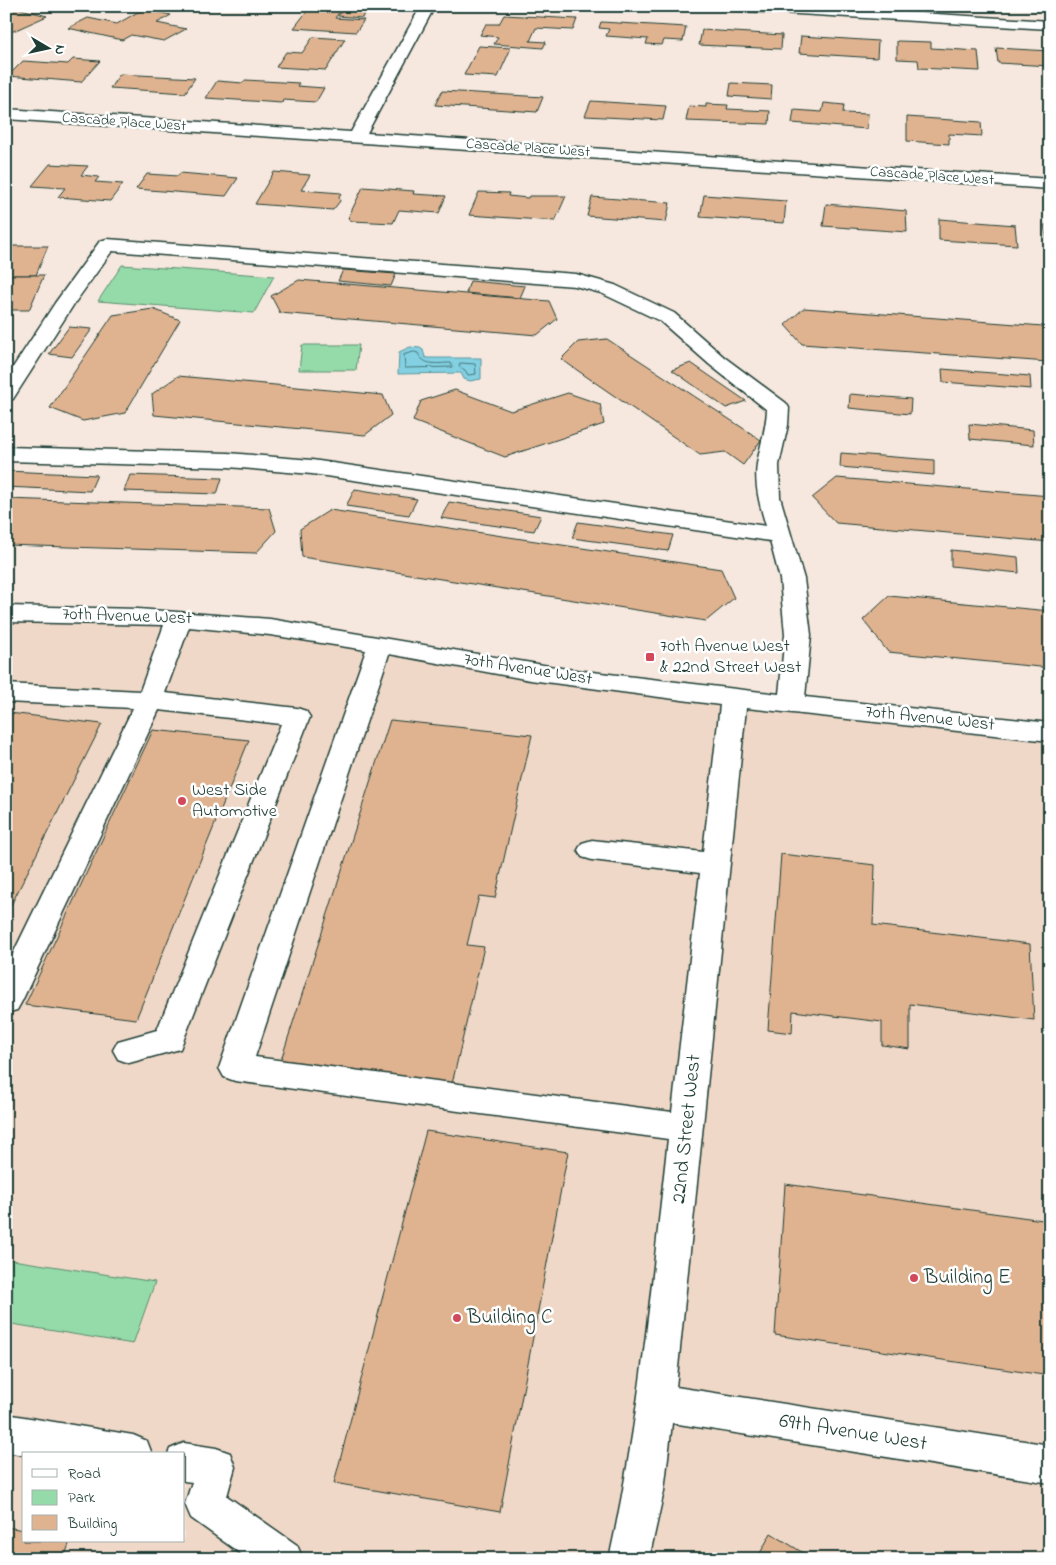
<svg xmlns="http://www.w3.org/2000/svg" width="1056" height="1565" font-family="'Indie Flower',sans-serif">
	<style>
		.built { fill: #efd8c7; fill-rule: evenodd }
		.green { fill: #95dba9; stroke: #5a8c6e }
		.water { fill: #83d0e2; stroke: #5b959c }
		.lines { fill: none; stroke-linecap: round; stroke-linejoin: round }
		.shore { stroke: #47787a; stroke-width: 1 }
		.building { fill: #e0b390; stroke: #1f3d34 }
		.minor-casing { stroke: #1f3d34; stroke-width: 3 }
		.minor { fill: #fff; fill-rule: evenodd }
		.poi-dot { fill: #d1495b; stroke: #fff; stroke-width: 2 }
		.labels { text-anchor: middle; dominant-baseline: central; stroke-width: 5; stroke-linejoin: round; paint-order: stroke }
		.far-street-label { font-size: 15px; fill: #1f3d34; stroke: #fff }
		.street-label { font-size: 18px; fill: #1f3d34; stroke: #fff }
		.poi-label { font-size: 18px; fill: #1f3d34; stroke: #fff; text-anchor: start }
		.near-street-label { font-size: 21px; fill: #1f3d34; stroke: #fff }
		.near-poi-label { font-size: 21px; fill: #1f3d34; stroke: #fff; text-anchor: start }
	</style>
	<rect width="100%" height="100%" fill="#f6e8de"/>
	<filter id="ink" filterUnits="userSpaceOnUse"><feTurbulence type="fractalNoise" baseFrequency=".02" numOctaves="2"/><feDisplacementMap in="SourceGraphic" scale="10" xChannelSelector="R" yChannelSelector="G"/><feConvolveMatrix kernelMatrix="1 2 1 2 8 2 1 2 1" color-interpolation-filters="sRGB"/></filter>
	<g filter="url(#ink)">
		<path class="built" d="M 6,614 L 218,621 L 490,666 L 1050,732 L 1050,1559 L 6,1559 ZM 24,1454 L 184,1454 L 184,1541 L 24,1541 Z"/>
		<g class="green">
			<polygon points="122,265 274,276 254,313 98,301"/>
			<polygon points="302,345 359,345 356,370 299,370"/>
			<polygon points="6,1259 155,1282 133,1344 6,1323"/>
		</g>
		<polygon class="water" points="410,347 420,348 423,350 425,357 427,358 481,358 481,379 470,381 464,379 461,373 398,374 399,352"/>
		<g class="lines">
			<g class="shore">
				<path d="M 414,352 L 418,353 C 424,367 438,363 451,363 L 453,367 L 405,368 L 404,355 Z"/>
				<polygon points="461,363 475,364 476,374 468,375 465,370 459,367"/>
			</g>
		</g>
		<g class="building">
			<polygon points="6,6 10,6 47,16 9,33 6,33"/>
			<polygon points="311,6 343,7 335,18 364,20 356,32 294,28"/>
			<polygon points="345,6 368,6 362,18 338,16"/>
			<polygon points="143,9 171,15 157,23 186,29 164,41 131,35 122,40 68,28 88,18 117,24"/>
			<polygon points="504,15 577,19 573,30 536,28 530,41 546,42 543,48 494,44 498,37 480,35 486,24 499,24"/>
			<polygon points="601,22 686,27 683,41 664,40 662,45 646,44 648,39 606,36 609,29 599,28"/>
			<polygon points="702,30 782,35 781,49 699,45"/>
			<polygon points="801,36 878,41 877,58 799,53"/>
			<polygon points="313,37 345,39 326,70 276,67 286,52 302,53"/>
			<polygon points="897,41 931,42 931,48 978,51 980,71 919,68 918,60 897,59"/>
			<polygon points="479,46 511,48 498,77 464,75"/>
			<polygon points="996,48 1050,51 1050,66 998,63"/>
			<polygon points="73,59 100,61 81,82 8,76 23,61 68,64"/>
			<polygon points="120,74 195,78 185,93 110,88"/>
			<polygon points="245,80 299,83 297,86 324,88 316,102 283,100 282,103 206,98 217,81 243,83"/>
			<polygon points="731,83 772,85 771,99 729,96"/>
			<polygon points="442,91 543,97 537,112 435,105"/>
			<polygon points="591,101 666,106 663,120 585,116"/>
			<polygon points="824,103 844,105 843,113 868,114 867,129 792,123 794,110 822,112"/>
			<polygon points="706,104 728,105 727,109 770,111 769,124 686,121 689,106 706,107"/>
			<polygon points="907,117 981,122 982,136 949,134 949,144 907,141"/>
			<polygon points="50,164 88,166 81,175 99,177 95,182 123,184 110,201 58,197 65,188 32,186"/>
			<polygon points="274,172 310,175 301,190 341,193 339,197 340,201 333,210 255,204"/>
			<polygon points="180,173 238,178 226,196 136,189 147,174 178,176"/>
			<polygon points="363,187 414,191 413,194 446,196 439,213 399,210 393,223 352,221 348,218"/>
			<polygon points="479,192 509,193 508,196 528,198 529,196 566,196 555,221 469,215"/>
			<polygon points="704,195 786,201 784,223 700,217"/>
			<polygon points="592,197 670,203 666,222 587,216"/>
			<polygon points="826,204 906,211 907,232 823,226"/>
			<polygon points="939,219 1015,225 1017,245 939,240"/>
			<polygon points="1044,225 1050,225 1050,243 1047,242"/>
			<polygon points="6,246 48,246 36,275 6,275"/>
			<polygon points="343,270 396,274 391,286 338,281"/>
			<polygon points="6,275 44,275 29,310 6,310"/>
			<polygon points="299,280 549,301 557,319 537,335 280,313 271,296"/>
			<polygon points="470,281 525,286 520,298 466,293"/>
			<polygon points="804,308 1043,326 1050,332 1050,360 1048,362 802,344 785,325"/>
			<polygon points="153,309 180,320 125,413 83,421 50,408 113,315"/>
			<polygon points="69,327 92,329 72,357 49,354"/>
			<polygon points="607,339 761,440 743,465 725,452 700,455 561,359 578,342"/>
			<polygon points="691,363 746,401 726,408 672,370"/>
			<polygon points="942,369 1030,376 1031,389 943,382"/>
			<polygon points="178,376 383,395 391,415 365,435 154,415 152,394"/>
			<polygon points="455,390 511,411 568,393 600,404 604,424 505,457 413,421 421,401"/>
			<polygon points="850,394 911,399 910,414 849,408"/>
			<polygon points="969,424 1033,430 1034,445 970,439"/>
			<polygon points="841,453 934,460 934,475 840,467"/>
			<polygon points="6,471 97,475 90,491 6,487"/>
			<polygon points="130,475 222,478 217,494 124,491"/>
			<polygon points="837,478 1050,496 1050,542 836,523 812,498"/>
			<polygon points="355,489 417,499 409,515 346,506"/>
			<polygon points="6,499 269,508 276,531 256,553 6,545"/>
			<polygon points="449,502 541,516 534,531 441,518"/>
			<polygon points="330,510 721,569 734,598 706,621 302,557 300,529"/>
			<polygon points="578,522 673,535 668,551 572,538"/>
			<polygon points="951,550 1018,557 1019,573 951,566"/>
			<polygon points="889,596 1050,611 1050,668 888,652 863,620"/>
			<polygon points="9,713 102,724 6,915 6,718"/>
			<polygon points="390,720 532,735 495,898 479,896 467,945 484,947 452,1084 281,1060"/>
			<polygon points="153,730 249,740 136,1019 25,1005"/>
			<polygon points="781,854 875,865 873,925 1030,944 1034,1020 910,1004 910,1049 882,1045 882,1022 793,1011 792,1033 768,1030"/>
			<polygon points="426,1131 568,1152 500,1512 334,1483"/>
			<polygon points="785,1184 1050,1221 1050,1376 775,1335"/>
			<polygon points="6,1527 24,1530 24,1541 70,1541 64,1559 6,1559"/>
			<polygon points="771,1533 813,1559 757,1559"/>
		</g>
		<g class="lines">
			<g class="minor-casing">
				<g id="minor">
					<polygon points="421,6 435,6 367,133 1050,179 1050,189 6,119 6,109 351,132"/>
					<polygon points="723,6 808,6 1050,21 1050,29 730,10"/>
					<path d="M 107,239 L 576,274 L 615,285 L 674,313 L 724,357 L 786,403 L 789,408 L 788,425 L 779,465 L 780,497 L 804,579 L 811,635 L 805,697 L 1050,723 L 1050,741 L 746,708 L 676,1387 L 1050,1445 L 1050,1483 L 672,1423 L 664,1491 L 649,1559 L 609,1559 C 640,1421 652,1279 668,1139 L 235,1081 L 224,1077 L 219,1068 L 366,650 L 270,635 L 189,627 L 165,693 L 297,708 L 306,711 L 310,717 L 180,1049 L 129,1063 L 118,1059 L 113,1050 L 118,1041 L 157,1030 L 281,724 L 159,710 L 22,1001 L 17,1010 L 6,1013 L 6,968 L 133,708 L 6,702 L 6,684 L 140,691 L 164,625 L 6,622 L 6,606 L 138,609 L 270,619 L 567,669 L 779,694 L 785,635 L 780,579 L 770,541 L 312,474 L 228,467 L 6,461 L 6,447 L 228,453 L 312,460 L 766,526 C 760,506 754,485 757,464 C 760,446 766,429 767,410 L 710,365 L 660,321 L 601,293 L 575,286 L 112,251 L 74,304 L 13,399 L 6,401 L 6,378 L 55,303 L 100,241 ZM 389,654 L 530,680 L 720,705 L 703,852 L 592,840 L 582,843 L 578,850 L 582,857 L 592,860 L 700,873 L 672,1112 L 255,1057 Z"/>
					<polygon points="6,1414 133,1435 147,1441 152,1454 24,1455 6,1452"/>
					<polygon points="184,1443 216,1448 230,1453 235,1467 227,1496 297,1545 303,1559 248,1559 191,1518 185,1504 192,1482 184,1481 184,1454 168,1454 170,1449"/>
				</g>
			</g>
			<use href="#minor" class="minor"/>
		</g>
	</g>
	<g class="poi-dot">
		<rect x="645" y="652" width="10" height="10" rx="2.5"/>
		<circle cx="182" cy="801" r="5"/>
		<circle cx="914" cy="1278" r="5"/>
		<circle cx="457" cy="1318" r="5"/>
	</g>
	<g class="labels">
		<g class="far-street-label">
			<text transform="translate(124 122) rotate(4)">Cascade Place West</text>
			<text transform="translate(528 148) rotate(4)">Cascade Place West</text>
			<text transform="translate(932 176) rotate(4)">Cascade Place West</text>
		</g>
		<g class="street-label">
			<text transform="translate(127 617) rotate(2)">70th Avenue West</text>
			<text transform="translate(528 670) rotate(9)">70th Avenue West</text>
			<text transform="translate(930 719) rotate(6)">70th Avenue West</text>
		</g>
		<g class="poi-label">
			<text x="660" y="647">70th Avenue West<tspan x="660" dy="21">&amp; 22nd Street West</tspan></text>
			<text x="192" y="791">West Side<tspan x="192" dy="21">Automotive</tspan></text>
		</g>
		<g class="near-street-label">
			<text transform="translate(687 1129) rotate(-84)">22nd Street West</text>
			<text transform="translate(853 1433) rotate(9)">69th Avenue West</text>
		</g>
		<g class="near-poi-label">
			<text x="924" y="1278">Building E</text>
			<text x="467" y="1318">Building C</text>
		</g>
	</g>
	<rect width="1056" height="1565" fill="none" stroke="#fff" stroke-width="25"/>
	<rect x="12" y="12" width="1031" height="1540" fill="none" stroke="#1f3d34" stroke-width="2" filter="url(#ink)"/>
	<rect x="22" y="1452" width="162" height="90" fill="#ffffff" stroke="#a5b1ae"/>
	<rect x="32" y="1469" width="25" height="8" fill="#ffffff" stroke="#a5b1ae"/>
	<text x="68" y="1478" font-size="15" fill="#1f3d34">Road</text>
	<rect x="32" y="1490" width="25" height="15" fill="#95dba9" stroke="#a5b1ae"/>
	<text x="68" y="1502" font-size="15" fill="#1f3d34">Park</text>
	<rect x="32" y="1515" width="25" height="15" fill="#e0b390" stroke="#a5b1ae"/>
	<text x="68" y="1528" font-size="15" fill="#1f3d34">Building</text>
	<g transform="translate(48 48) rotate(99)" stroke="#ffffff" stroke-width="4" paint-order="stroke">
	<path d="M0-4L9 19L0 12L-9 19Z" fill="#1f3d34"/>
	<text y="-8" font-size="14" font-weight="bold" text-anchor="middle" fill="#1f3d34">N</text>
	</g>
</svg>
